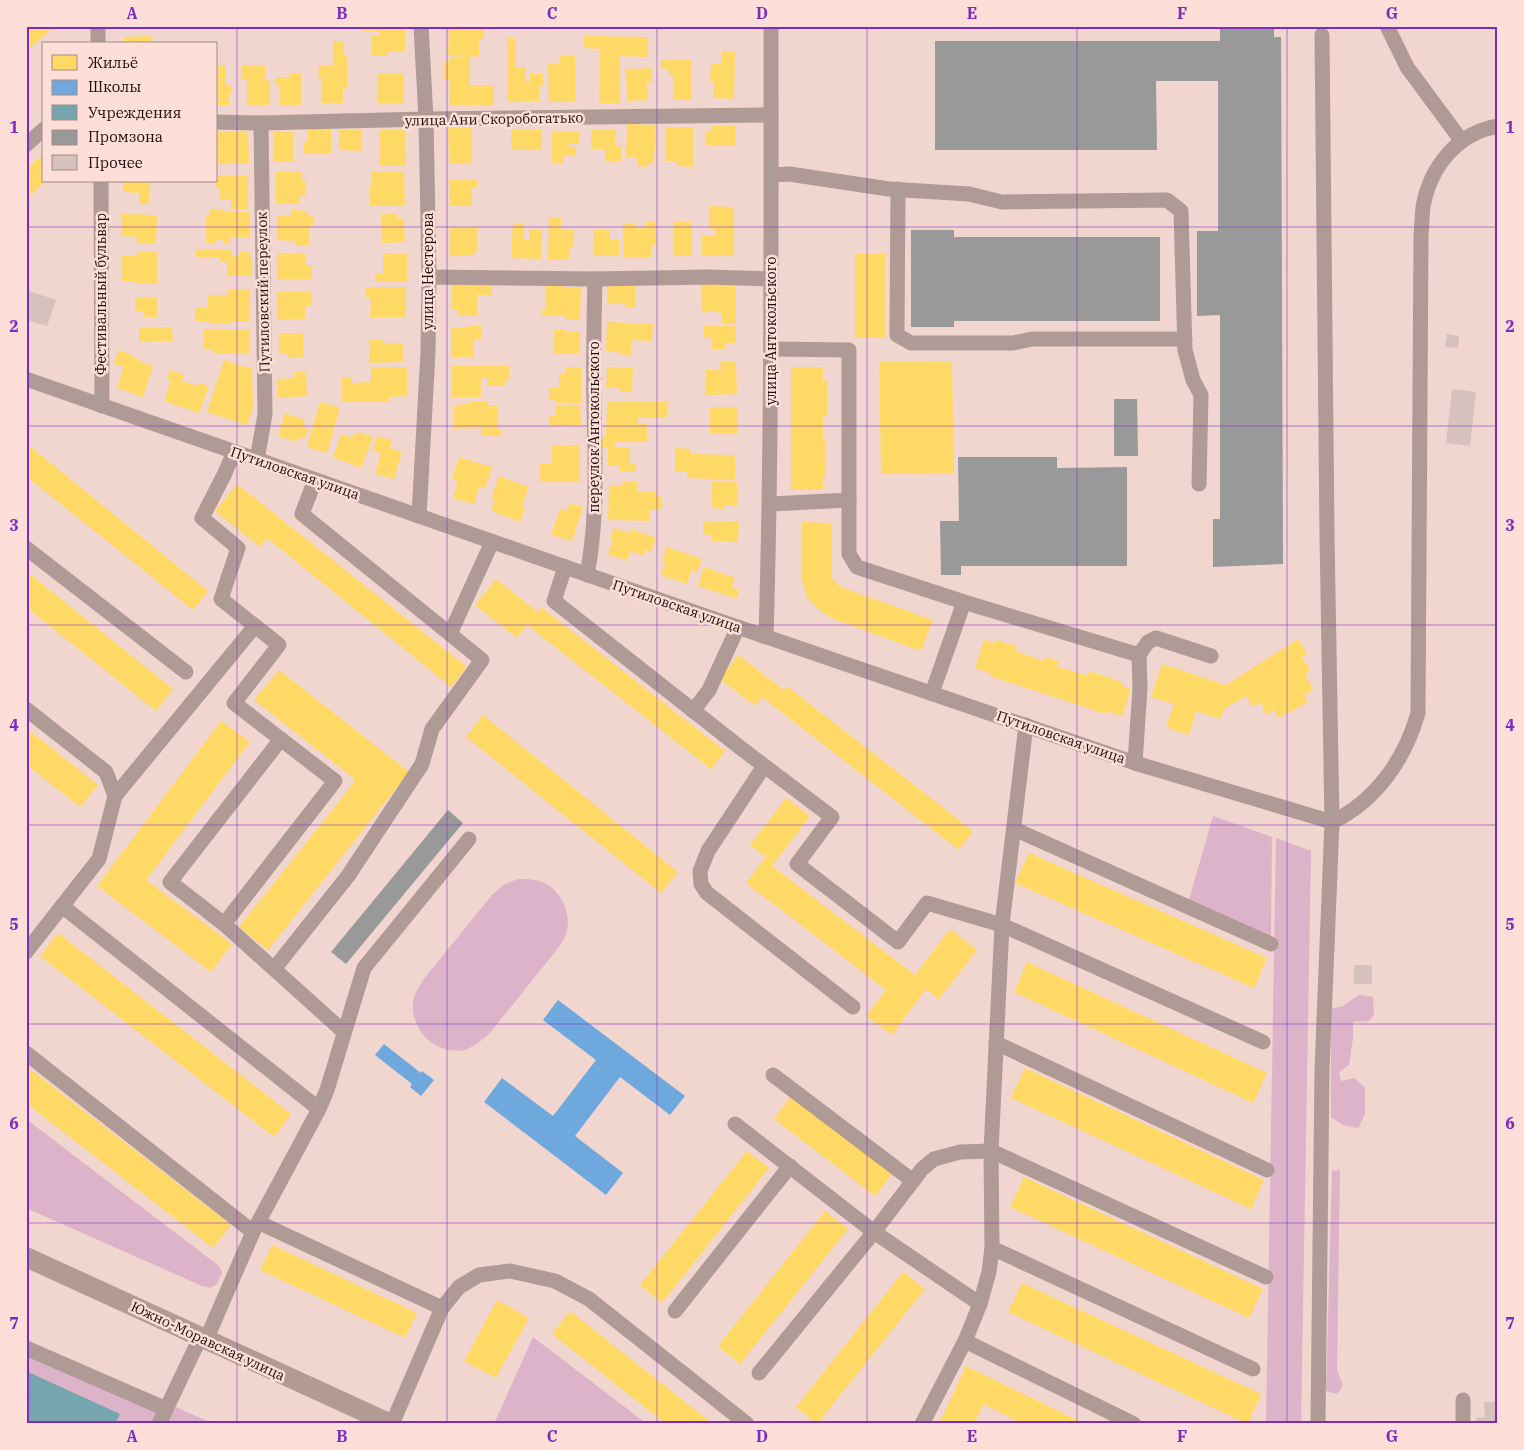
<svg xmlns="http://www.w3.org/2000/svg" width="1524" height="1450" font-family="'IBM Plex Serif',serif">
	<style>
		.green { fill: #ddb3ca }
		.homes { fill: #ffd966 }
		.schools { fill: #6fa8dc }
		.public { fill: #76a5af }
		.industry { fill: #999 }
		.building { fill: #d6c1bc }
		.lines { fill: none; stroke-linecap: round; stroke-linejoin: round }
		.minor { stroke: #af9a96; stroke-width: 15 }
		.major { stroke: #b49a94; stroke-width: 20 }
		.grid { fill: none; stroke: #7b2cbf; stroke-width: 1; stroke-opacity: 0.55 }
		.labels { text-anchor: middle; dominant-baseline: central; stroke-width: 5; stroke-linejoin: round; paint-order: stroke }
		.street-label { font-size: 14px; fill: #1f0e0b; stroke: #fdded8 }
		.neatline { fill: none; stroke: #7b2cbf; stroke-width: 2 }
		.grid-label { font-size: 16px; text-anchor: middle; font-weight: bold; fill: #7b2cbf }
	</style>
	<rect width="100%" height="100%" fill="#f1d5cf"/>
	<g class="green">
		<polygon points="1213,816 1272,837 1271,939 1188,903"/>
		<polygon points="1276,838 1311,851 1301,1424 1266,1424"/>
		<path d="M 518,879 C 528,879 539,879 548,885 C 563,894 572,917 566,934 C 564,939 561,944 558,948 L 490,1033 C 482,1040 474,1047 464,1050 C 434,1056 407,1026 414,997 C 416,991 420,985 423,980 L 492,895 L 503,885 Z"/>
		<polygon points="1359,995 1373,997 1374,1015 1369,1021 1353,1022 1353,1038 1349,1065 1339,1072 1341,1081 1355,1078 1365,1088 1365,1114 1358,1128 1343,1125 1331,1117 1331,1009 1343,1006"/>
		<polygon points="26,1119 219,1266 222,1273 217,1284 210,1288 202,1286 26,1208"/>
		<polygon points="1340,1170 1337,1370 1343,1386 1337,1394 1326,1391 1332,1171"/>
		<polygon points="533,1337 647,1424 494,1424"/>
		<polygon points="26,1341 214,1424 26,1424"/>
	</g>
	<g class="homes">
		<polygon points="26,26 56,26 26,51"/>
		<polygon points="361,26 405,26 405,51 388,52 388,56 372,56 371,35 379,35 379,31 362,31"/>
		<polygon points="443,26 484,26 484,39 479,38 479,57 470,56 470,85 494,85 494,105 449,105 449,79 444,79 444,62 449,62 450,57 467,56 448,56 449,28 443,28"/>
		<polygon points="151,36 151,44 124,44 124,37"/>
		<polygon points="584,36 648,37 647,57 620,56 619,103 599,103 600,49 584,48"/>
		<polygon points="507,38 515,38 516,68 526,67 526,82 530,82 530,74 543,74 543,86 539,86 539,101 508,102"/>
		<polygon points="333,41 344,41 344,55 347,55 347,89 343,88 343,103 321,103 321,78 318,78 319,66 333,66"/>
		<polygon points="722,51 735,51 734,99 713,98 713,81 710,81 711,64 721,64"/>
		<polygon points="560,56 575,56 575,102 549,102 548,64 560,64"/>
		<polygon points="661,59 691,59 691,100 673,100 673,76 669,76 669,69 661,69"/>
		<polygon points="216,65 226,65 226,86 231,85 232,93 229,94 229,105 216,105"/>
		<polygon points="241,65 265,65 265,80 270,81 270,105 247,105 247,79 241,79"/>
		<polygon points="652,68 652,82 647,82 648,100 627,101 626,69"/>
		<polygon points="290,73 301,73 301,105 280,105 280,85 275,85 275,77 290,77"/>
		<polygon points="377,73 404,73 403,103 377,103"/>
		<polygon points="627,124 656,125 654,163 648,163 648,167 637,166 637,158 626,157"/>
		<polygon points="711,126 735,126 735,146 706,145 706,132 711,132"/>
		<polygon points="448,127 472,127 472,164 449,164"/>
		<polygon points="666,127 693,127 693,167 677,166 677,161 665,161"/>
		<polygon points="308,128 331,128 331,154 304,154 304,142 308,142"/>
		<rect x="511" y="129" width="31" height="21"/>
		<polygon points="339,130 362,130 362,151 339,150"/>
		<polygon points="379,130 405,130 406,166 380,166"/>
		<polygon points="591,130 616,130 615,145 622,145 621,161 605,161 605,149 591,149"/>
		<polygon points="248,131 249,163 216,164 216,132"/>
		<polygon points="552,131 579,131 579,144 570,144 570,147 576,147 576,156 563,156 563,163 552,163"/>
		<rect x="274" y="132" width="19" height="30"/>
		<polygon points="44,154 44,181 46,181 26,199 26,169"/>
		<polygon points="372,171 404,171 405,206 370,206 370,186 372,186"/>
		<polygon points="276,172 302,172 302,180 306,180 306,196 300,196 300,203 276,203"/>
		<polygon points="216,176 248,176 248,209 231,209 231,200 220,199 220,188 215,188"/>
		<polygon points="449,179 477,179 477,187 472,187 472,206 449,206"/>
		<polygon points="123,181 150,181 149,204 139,204 139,193 123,192"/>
		<polygon points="709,206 734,207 734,256 702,256 702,236 715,235 716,229 709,229"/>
		<polygon points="209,209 224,209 224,212 250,212 250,237 230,237 230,243 223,243 223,240 216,240 216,244 206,243 206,216 209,216"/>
		<polygon points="292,210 308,211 308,216 313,216 313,225 309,225 309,246 295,246 295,241 277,240 277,216 291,216"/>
		<polygon points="397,213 397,219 404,218 405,242 382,243 381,214"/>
		<polygon points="122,214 157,215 156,243 138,243 138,237 121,236"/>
		<polygon points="549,218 561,218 561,230 574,230 574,247 569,247 569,260 548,259"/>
		<polygon points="646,221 656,221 656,245 651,245 651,257 623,257 623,224 635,224 635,228 646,228"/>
		<polygon points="674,222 691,222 692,256 674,256"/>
		<polygon points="513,223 524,224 523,240 529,240 529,229 542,230 541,259 511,258"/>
		<polygon points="450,228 477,228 477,252 474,252 474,256 450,256"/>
		<polygon points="593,230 610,230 610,239 619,239 619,256 593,256"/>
		<polygon points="196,249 232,249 232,256 240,256 240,252 250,252 250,257 252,257 252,276 227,276 227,262 220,262 220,257 196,257"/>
		<polygon points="137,251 157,251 157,284 135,284 135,281 122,281 122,256 137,256"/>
		<polygon points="277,253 305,254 305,265 312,265 312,279 277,279"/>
		<polygon points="383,253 407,254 407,282 375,282 375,273 383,273"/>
		<rect x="855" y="254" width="30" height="84"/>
		<polygon points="452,281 492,282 492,295 477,295 477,316 458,316 458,310 451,310"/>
		<polygon points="701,283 735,283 736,324 722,324 722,314 717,314 717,312 702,312"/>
		<polygon points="546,284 563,284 563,287 581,287 580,320 565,320 565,316 542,316 542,309 545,309"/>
		<polygon points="607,286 635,286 635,308 625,308 625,304 607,304"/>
		<polygon points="366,287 406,287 406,317 370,317 371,298 365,298"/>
		<polygon points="228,289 250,289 250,322 231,322 231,324 209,324 209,321 195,321 195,307 208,307 208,295 228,295"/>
		<polygon points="277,291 312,291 312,305 305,305 305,319 277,319"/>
		<polygon points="135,297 157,297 157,317 144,317 144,311 135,311"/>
		<polygon points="607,322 653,324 652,341 631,340 631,355 618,354 618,351 606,351"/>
		<polygon points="468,326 482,326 482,340 474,339 474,357 451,357 451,328 468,328"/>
		<polygon points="704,326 736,326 736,343 726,343 725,349 711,349 712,338 703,338"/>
		<polygon points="172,327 173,341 139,342 139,328"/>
		<polygon points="204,329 250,329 250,353 213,354 213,349 204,350"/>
		<polygon points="554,329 566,329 566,332 580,331 580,353 554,354"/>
		<polygon points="279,333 303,333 303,358 287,358 287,353 279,353"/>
		<polygon points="369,340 382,340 383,343 403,343 403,362 369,363"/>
		<polygon points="119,350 131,354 130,355 137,358 137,360 153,366 143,397 117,388 124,367 114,364"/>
		<polygon points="224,360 252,369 253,407 247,425 207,412"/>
		<polygon points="952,361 954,473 881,474 879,362"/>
		<polygon points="720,362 736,362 737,394 706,395 705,370 721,370"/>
		<polygon points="452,366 509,366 509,379 506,379 506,385 487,386 487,378 481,378 481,397 452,397"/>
		<polygon points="371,367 407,367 407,396 389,397 389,402 342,402 342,377 351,377 351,383 371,382"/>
		<polygon points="566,367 581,367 581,403 556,403 556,400 549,400 549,388 559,388 559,373 566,373"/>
		<polygon points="607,367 633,368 632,392 620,392 620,388 606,388"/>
		<polygon points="791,367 823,367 823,381 827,381 827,416 823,416 823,440 826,440 826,476 823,477 823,490 791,490"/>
		<polygon points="170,370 184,375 182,381 197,386 199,383 209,386 199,413 164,401 171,380 167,379"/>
		<polygon points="294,372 306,372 307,396 278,398 277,379 295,378"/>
		<polygon points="320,402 340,408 327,453 307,447"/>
		<polygon points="470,402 488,402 488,405 498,405 498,430 501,430 501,436 481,436 481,428 454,429 454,405 469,404"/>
		<polygon points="607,402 667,402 667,418 637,417 637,423 647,424 647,442 615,442 615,447 602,447 602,437 606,437"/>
		<polygon points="580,405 581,425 549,426 549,416 556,416 556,406"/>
		<rect x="710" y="407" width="27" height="26"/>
		<polygon points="285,413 305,420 303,426 308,428 305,439 298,437 297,442 278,436"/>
		<polygon points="360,432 373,437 361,468 333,457 341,434 352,438 354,433 358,435"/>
		<polygon points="377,436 392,440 390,448 402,452 394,479 375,474 381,453 373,451"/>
		<polygon points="26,443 208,591 193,610 26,476"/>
		<polygon points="580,445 580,482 540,482 540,464 552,463 552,446"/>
		<polygon points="608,448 630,448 630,463 636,463 636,472 619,471 619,466 608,466"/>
		<polygon points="675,448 691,449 690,454 735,455 735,480 687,478 687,472 675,471"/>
		<polygon points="459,457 492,467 485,488 479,487 474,504 453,498 458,481 452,479"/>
		<polygon points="499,476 529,487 522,505 525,507 520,522 491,511 495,499 491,498"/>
		<polygon points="623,481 637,482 637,491 655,491 655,496 661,496 661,510 649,510 649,521 608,520 609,485 622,485"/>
		<polygon points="712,482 737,482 737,505 723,505 723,509 711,508"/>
		<polygon points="237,484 467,667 451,687 267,538 260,547 215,511"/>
		<polygon points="570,503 583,507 572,541 551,535 560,509 567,511"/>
		<polygon points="703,521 739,522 738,542 711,541 711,535 703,534"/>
		<polygon points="802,522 832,523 832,578 841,587 933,620 921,651 831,618 818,609 806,596 802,580"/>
		<polygon points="614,528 629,533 631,529 656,538 651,552 646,550 643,556 631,551 627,561 608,554 613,540 610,539"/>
		<polygon points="667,547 702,559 697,572 692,570 687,584 661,575 666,563 662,562"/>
		<polygon points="704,567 735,578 732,588 739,590 737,599 698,586"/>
		<polygon points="26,571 173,689 156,711 26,607"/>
		<polygon points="496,579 538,612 541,607 725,751 711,769 527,625 517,638 475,605"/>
		<polygon points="1298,639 1307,653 1302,657 1310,670 1305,674 1313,689 1304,696 1308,702 1278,718 1275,710 1266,715 1261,702 1253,707 1246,696 1224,709 1220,719 1196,711 1189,735 1166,727 1174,704 1151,697 1162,664 1226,685"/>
		<polygon points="984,640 995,643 996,640 1017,646 1015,651 1044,661 1046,657 1059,661 1057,666 1088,676 1089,671 1122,682 1121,685 1131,689 1122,716 1106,711 1105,714 990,676 991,674 975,668"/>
		<polygon points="738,655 784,690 787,686 973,831 959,850 762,697 755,706 720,679"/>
		<polygon points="279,670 409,772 268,950 239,927 356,780 254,700"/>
		<polygon points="483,715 678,872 661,893 466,737"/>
		<polygon points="221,721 250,742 146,880 232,944 211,972 97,886"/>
		<polygon points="26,728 98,785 80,807 26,764"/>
		<polygon points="786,798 810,816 772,866 915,975 950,929 977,950 939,999 926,989 892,1035 866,1016 886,990 746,883 766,857 750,845"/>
		<polygon points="1029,853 1267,958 1254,988 1015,883"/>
		<polygon points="58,933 291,1114 274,1137 40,956"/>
		<polygon points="1027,962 1267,1073 1253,1103 1014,992"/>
		<polygon points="26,1066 231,1225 213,1248 26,1103"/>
		<polygon points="1025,1068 1264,1180 1251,1209 1011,1098"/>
		<polygon points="791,1096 892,1174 875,1196 774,1119"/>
		<polygon points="747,1151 769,1168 662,1303 640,1285"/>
		<polygon points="1024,1177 1263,1289 1249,1318 1010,1207"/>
		<polygon points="825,1211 848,1229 740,1364 718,1346"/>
		<polygon points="272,1245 417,1313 405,1338 260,1270"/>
		<polygon points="903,1272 925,1289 817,1424 796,1407"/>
		<polygon points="1022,1283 1261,1394 1248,1424 1008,1312"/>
		<polygon points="497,1300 529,1318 496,1378 464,1361"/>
		<polygon points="570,1311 713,1424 666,1424 552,1334"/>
		<polygon points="966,1366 1085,1424 1023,1424 983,1404 974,1424 939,1424"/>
	</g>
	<g class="schools">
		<polygon points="558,1000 685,1096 670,1115 620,1077 575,1136 623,1173 606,1195 484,1102 502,1078 553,1116 596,1060 543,1020"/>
		<polygon points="384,1044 421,1073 422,1071 434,1080 421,1096 410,1087 412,1084 375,1055"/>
	</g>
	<polygon class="public" points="26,1371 120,1414 115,1424 26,1424"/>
	<g class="industry">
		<polygon points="1220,26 1274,26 1274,37 1281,37 1283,564 1213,567 1213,519 1220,519 1220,315 1197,316 1197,231 1218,231 1218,81 1156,81 1157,150 935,150 935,41 1220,41"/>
		<polygon points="911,230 954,230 954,237 1160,237 1160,321 954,321 954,327 911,327"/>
		<polygon points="1114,399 1137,399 1138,456 1114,456"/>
		<polygon points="958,457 1057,457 1057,468 1127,467 1127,566 961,566 961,575 941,575 940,521 959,521"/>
		<polygon points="448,810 463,823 346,964 331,952"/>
	</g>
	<g class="building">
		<polygon points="26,290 56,300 47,326 26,320"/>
		<polygon points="1447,334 1459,336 1458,348 1445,347"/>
		<polygon points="1452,389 1476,392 1470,446 1446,443"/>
		<rect x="1354" y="965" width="18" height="19"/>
		<polygon points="1495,1391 1498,1391 1498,1424 1476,1424 1476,1418 1485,1417 1484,1402 1496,1402"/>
	</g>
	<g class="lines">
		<g class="minor">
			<polyline points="98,26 98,44"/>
			<polyline points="1387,26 1407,67 1461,140"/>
			<polyline points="216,122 261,123 426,119 771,115"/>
			<polyline points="26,145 44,129"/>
			<polyline points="772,175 789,174 889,189 969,194 1002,202 1167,200 1181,211 1185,350 1193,380 1201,395 1199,484"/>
			<polyline points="101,181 102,406"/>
			<polyline points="898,189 897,335 911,343 1013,343 1032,339 1185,339"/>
			<polyline points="429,277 595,279 709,277 771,279"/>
			<polyline points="772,349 849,350 849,554 857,567 964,602 1139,655 1148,642 1156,638 1211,656"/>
			<polyline points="26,379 723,622 1135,763 1332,822"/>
			<polyline points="257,460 265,414 261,123"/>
			<polyline points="770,504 849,500"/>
			<polyline points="419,516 428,352 429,277 426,119 421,26"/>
			<polyline points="26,548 186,672"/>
			<polyline points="565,567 554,601 742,749 832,817 797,864 898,942 927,903 1002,925 1263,1042"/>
			<path d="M 587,575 C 598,518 595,462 594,404 C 593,362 594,320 595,279"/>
			<polyline points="450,634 492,542"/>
			<path d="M 766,637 C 772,433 771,230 771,26"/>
			<polyline points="932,693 964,602"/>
			<polyline points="26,709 106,772 115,796 99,859 26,952"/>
			<polyline points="693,711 709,690 738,627"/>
			<polyline points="281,739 170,882 224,924 344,1032"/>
			<polyline points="1135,763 1140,688 1139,655"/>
			<polyline points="764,766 708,851 700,871 701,884 707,893 853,1007"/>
			<polyline points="115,796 255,626"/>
			<path d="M 1332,822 C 1376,801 1405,759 1418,713 L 1421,235 C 1422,225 1422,216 1423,207 C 1430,167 1457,133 1498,126"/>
			<polyline points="1014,829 1271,944"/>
			<polyline points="62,906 319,1109"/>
			<polyline points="224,924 335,781 234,703 279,645 221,599 238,548 202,518 225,473 234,452"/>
			<polyline points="274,969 348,876 422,764 432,729 482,660 302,514 315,480"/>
			<polyline points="996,1043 1267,1170"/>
			<polyline points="26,1053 253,1232"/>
			<polyline points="773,1075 913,1181"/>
			<polyline points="735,1124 874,1232 980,1304"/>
			<polyline points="260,1223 442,1308 459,1287 479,1275 510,1271 555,1281 589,1299 747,1424"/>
			<polyline points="992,1248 1253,1369"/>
			<polyline points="675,1311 790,1166"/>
			<polyline points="206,1340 253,1232 319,1109 327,1090 364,968 469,839"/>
			<polyline points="965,1341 1134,1424"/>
			<polyline points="26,1348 166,1409"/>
			<polyline points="759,1373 874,1232 922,1169 934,1159 960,1152 991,1151 1266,1277"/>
			<polyline points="159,1424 200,1338"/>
			<polyline points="392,1424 442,1308"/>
			<polyline points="922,1424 965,1341 980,1304 989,1272 992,1248 991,1151 1002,925 1026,725"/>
			<polyline points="1318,1424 1322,1070 1332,822 1327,535 1322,35"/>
			<polyline points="1463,1424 1463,1400"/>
		</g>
		<polyline class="major" points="26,1257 391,1424"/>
	</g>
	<path class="grid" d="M 237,26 L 237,1424M 447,26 L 447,1424M 657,26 L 657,1424M 867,26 L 867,1424M 1077,26 L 1077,1424M 1287,26 L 1287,1424M 26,227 L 1498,227M 26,426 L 1498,426M 26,625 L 1498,625M 26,825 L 1498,825M 26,1024 L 1498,1024M 26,1223 L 1498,1223"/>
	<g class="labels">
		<g class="street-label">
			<text transform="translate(494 119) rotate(-1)">улица Ани Скоробогатько</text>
			<text transform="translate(428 271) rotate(-90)">улица Нестерова</text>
			<text transform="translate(263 292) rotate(-91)">Путиловский переулок</text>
			<text transform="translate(101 294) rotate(-90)">Фестивальный бульвар</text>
			<text transform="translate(771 331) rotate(-90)">улица Антокольского</text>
			<text transform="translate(594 427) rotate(-90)">переулок Антокольского</text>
			<text transform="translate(295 473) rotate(19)">Путиловская улица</text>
			<text transform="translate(677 606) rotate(19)">Путиловская улица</text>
			<text transform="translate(1061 737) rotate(19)">Путиловская улица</text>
			<text transform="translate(208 1341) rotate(25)">Южно-Моравская улица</text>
		</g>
	</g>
	<rect width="1524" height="1450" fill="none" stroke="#fdded8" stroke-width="55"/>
	<rect x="42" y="42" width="175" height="140" fill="#fdded8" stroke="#a48b86"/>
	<rect x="52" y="55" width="25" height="15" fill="#ffd966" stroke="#a48b86"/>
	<text x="88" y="68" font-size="15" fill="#1f0e0b">Жильё</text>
	<rect x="52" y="80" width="25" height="15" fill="#6fa8dc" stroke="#a48b86"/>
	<text x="88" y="92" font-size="15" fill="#1f0e0b">Школы</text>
	<rect x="52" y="105" width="25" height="15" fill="#76a5af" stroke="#a48b86"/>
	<text x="88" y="118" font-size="15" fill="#1f0e0b">Учреждения</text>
	<rect x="52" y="130" width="25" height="15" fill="#999999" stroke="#a48b86"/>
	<text x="88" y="142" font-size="15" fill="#1f0e0b">Промзона</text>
	<rect x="52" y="155" width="25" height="15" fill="#d6c1bc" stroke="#a48b86"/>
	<text x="88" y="168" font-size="15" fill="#1f0e0b">Прочее</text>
	<rect x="28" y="28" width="1468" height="1394" class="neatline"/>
	<g class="grid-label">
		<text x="132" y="19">A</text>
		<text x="342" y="19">B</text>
		<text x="552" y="19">C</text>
		<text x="762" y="19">D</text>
		<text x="972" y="19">E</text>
		<text x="1182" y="19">F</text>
		<text x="1392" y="19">G</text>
		<text x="14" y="133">1</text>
		<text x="1510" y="133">1</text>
		<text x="14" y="332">2</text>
		<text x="1510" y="332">2</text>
		<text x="14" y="531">3</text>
		<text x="1510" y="531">3</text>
		<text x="14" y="731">4</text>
		<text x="1510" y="731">4</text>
		<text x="14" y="930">5</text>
		<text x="1510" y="930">5</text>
		<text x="14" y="1129">6</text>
		<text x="1510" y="1129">6</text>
		<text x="14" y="1329">7</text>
		<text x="1510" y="1329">7</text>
		<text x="132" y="1442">A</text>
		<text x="342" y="1442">B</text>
		<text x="552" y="1442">C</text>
		<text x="762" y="1442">D</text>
		<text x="972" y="1442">E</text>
		<text x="1182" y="1442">F</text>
		<text x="1392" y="1442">G</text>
	</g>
</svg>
